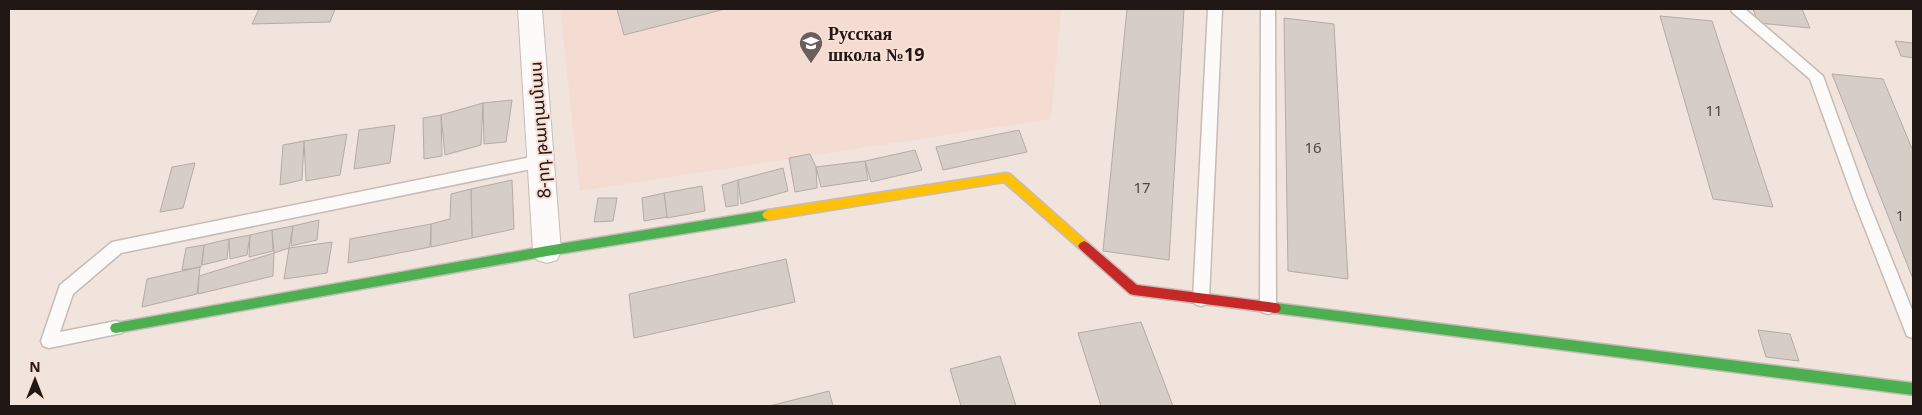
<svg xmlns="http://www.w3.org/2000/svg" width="1922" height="415" font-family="Georgia,'Noto Sans Armenian',serif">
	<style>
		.built { fill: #f5dcd2 }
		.building { fill: #d7cdc7; stroke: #b4aba5 }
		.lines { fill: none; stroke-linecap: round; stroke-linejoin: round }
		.lane-casing { stroke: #c6bbb6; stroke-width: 3 }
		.street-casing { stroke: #c6bbb6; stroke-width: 2 }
		.fast-casing { stroke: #c6bbb6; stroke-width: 3 }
		.slow-casing { stroke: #c6bbb6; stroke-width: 3 }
		.jam-casing { stroke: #c6bbb6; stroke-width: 3 }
		.lane { fill: #fdfbfa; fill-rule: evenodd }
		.street { fill: #fdfbfa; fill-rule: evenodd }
		.fast { fill: #4caf50; fill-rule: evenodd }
		.slow { fill: #ffc107; fill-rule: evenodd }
		.jam { fill: #c62828; fill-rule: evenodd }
		.labels { text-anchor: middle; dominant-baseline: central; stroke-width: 4; stroke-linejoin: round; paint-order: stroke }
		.number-label { font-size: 15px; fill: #504642 }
		.poi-label { font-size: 18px; font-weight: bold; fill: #211815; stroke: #f9e0d5; text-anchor: start }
		.street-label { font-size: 18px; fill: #211815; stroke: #f9e0d5 }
	</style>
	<rect width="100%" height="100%" fill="#f1e4dd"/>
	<polygon class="built" points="560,9 1061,9 1051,119 580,191"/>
	<g class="building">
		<polygon points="259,9 335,9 330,22 252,24"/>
		<polygon points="617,9 725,9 624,35"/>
		<polygon points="1127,9 1184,9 1169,260 1103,251"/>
		<polygon points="1753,9 1802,9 1810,28 1758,23"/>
		<polygon points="1660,16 1712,21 1773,207 1713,199"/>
		<polygon points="1284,18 1334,24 1348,279 1288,271"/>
		<polygon points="1895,41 1913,43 1913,58 1901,56"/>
		<polygon points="1832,74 1883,79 1913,151 1913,279"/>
		<polygon points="512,100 506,142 484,144 483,103"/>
		<polygon points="483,103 481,145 445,155 441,115"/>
		<polygon points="441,115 442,156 424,159 423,118"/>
		<polygon points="395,125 390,163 354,169 359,130"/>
		<polygon points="1019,130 1027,152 943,170 936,147"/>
		<polygon points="347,134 340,175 306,181 304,141"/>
		<polygon points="304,141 302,180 280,185 283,145"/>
		<polygon points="915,150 922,170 871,182 865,161"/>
		<polygon points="810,154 816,167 817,188 795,192 789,158"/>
		<polygon points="865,161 868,180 821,187 816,167"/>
		<polygon points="195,163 183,208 160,212 172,167"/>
		<polygon points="783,168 788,191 741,204 738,180"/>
		<polygon points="512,180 514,229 472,238 471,189"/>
		<polygon points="738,180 738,205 726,207 722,185"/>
		<polygon points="702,186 705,211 667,218 664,193"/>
		<polygon points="471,189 472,238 431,247 431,224 450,219 451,194"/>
		<polygon points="664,193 667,217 644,221 642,198"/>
		<polygon points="598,198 617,198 613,221 594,222"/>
		<polygon points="319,220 317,240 291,246 293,226"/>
		<polygon points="431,224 430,247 348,263 350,239"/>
		<polygon points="293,226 289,248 274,253 272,230"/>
		<polygon points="272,230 273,251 249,257 250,235"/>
		<polygon points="250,235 247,255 230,259 229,239"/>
		<polygon points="229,239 227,259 202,265 204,245"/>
		<polygon points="332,242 327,273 284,279 289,248"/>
		<polygon points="204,245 201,267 182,270 186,248"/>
		<polygon points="274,253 273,276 198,294 199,276"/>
		<polygon points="786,259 795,302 634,338 629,294"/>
		<polygon points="200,267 197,294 142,307 147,279"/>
		<polygon points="1141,322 1173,406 1101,406 1078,333"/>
		<polygon points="1758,330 1790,334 1799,361 1766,357"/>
		<polygon points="1000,356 1016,406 961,406 950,369"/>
		<polygon points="829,391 833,406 769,406"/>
	</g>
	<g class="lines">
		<g class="lane-casing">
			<g id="lane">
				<polygon points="1208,9 1222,9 1209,299 1207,304 1201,306 1195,304 1193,299"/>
				<polygon points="1261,9 1275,9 1276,307 1274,312 1268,314 1262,312 1260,307"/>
				<polygon points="1731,9 1745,9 1823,76 1867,198 1913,312 1913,338 1907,336 1905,331 1853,198 1810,79 1732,12"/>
				<polygon points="541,155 546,157 548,161 546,165 541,167 121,253 73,294 60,332 116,321 122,323 124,328 122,333 49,348 43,346 41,341 60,285 112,242"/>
			</g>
		</g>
		<g class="street-casing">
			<polygon id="street" points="518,9 542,9 561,251 557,260 547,263 537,260 533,251"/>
		</g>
		<g class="fast-casing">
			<g id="fast">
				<polygon points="768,210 772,212 774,215 772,218 768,220 547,256 116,333 112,332 110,328 112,324 116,323 547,246"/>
				<polygon points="1275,303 1913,383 1913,395 1275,313 1271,312 1269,308 1271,304"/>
			</g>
		</g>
		<g class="slow-casing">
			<polygon id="slow" points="1006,173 1010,174 1088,243 1090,246 1088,249 1084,251 1080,249 1004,182 768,220 764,218 762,215 764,212 768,210"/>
		</g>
		<g class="jam-casing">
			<polygon id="jam" points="1084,241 1088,243 1137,285 1275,303 1279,304 1281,308 1279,312 1275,313 1134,295 1130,294 1080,249 1078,246 1080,243"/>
		</g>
		<use href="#lane" class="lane"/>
		<use href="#street" class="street"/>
		<use href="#fast" class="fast"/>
		<use href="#slow" class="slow"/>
		<use href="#jam" class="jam"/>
	</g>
	<defs>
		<g id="school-pin" transform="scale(1.25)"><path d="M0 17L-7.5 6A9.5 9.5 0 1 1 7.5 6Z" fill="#6a5f5b" stroke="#f9e0d5"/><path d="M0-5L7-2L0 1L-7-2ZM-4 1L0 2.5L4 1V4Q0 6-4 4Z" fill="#fff"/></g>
	</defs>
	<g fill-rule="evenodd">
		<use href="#school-pin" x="811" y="43"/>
	</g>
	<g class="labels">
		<g class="number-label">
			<text x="1714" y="110">11</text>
			<text x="1313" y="147">16</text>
			<text x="1142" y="187">17</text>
			<text x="1900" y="215">1</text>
		</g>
		<g class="poi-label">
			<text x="828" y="33">Русская<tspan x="828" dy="21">школа №19</tspan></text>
		</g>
		<g class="street-label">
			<text transform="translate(539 130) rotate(-94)">8-րդ թաղամաս</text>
		</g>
	</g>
	<rect width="1922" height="415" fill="none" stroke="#211815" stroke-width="20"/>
	<g transform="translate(35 380)" stroke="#f9e0d5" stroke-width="4" paint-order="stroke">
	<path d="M0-4L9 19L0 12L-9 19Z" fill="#211815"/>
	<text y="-8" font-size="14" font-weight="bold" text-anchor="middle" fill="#211815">N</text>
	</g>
</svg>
